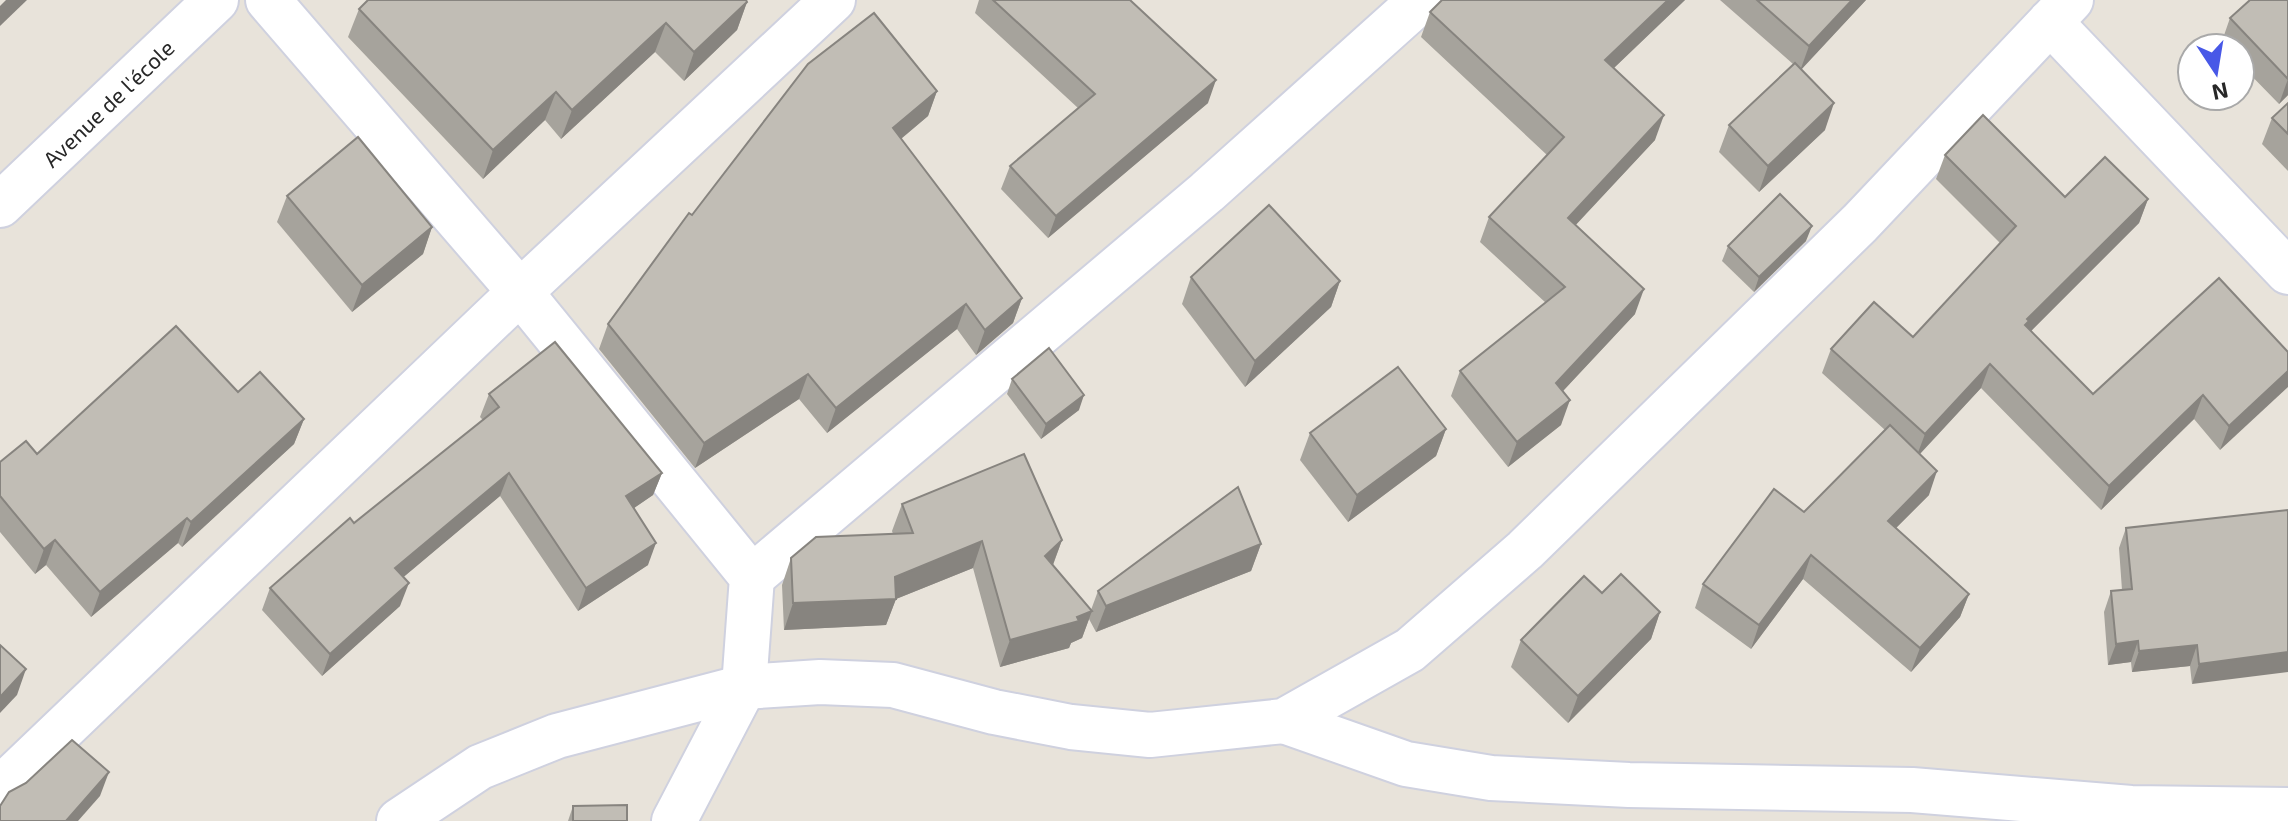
<svg xmlns="http://www.w3.org/2000/svg" width="2288" height="821" font-family="'Exo 2',sans-serif">
	<style>
		.lines { fill: none; stroke-linecap: round; stroke-linejoin: round }
		.street-casing { stroke: #cfd1df; stroke-width: 48 }
		.secondary-casing { stroke: #cfd1df; stroke-width: 48 }
		.street { stroke: #fff; stroke-width: 44 }
		.secondary { stroke: #fff; stroke-width: 44 }
		.wall { fill: #a6a39c }
		.shaded-wall { fill: #87847f }
		.building { fill: #c1bdb5; stroke: #87847f; stroke-width: 2 }
		.labels { text-anchor: middle; dominant-baseline: central; stroke-width: 7; stroke-linejoin: round; paint-order: stroke }
		.street-label { font-size: 22px; fill: #272727; stroke: #fff }
	</style>
	<rect width="100%" height="100%" fill="#e8e3da"/>
	<g class="lines">
		<g class="street-casing">
			<g id="street">
				<polyline points="268,0 520,292 752,577 744,687 674,821"/>
				<polyline points="2050,22 2288,272"/>
				<polyline points="752,577 1207,192 1421,0"/>
				<polyline points="1284,721 1406,764 1491,778 1629,785 1912,790 2131,808 2288,810"/>
				<polyline points="0,789 520,292 833,0"/>
				<polyline points="399,821 480,767 557,736 744,687 820,682 893,685 994,712 1071,727 1150,735 1284,721 1410,650 1525,550 1860,223 2071,0"/>
			</g>
		</g>
		<g class="secondary-casing">
			<polyline id="secondary" points="0,205 216,0"/>
		</g>
		<use href="#street" class="street"/>
		<use href="#secondary" class="secondary"/>
	</g>
	<g class="wall">
		<polygon points="979,0 1130,0 1208,103 1048,238 1001,189 1010,166 1078,108 975,13"/>
		<polygon points="1685,0 1614,68 1655,140 1575,225 1635,314 1563,391 1561,425 1508,467 1451,396 1460,371 1546,303 1480,242 1489,217 1547,155 1421,37 1430,12"/>
		<polygon points="1720,0 1866,0 1801,69 1825,130 1759,192 1719,152 1729,125 1793,64"/>
		<polygon points="2288,0 2288,95 2279,104 2240,64 2240,48 2225,48 2221,44 2230,18"/>
		<polygon points="747,2 737,30 684,81 655,52 561,139 545,120 483,179 348,37 359,9"/>
		<polygon points="937,91 928,116 901,139 1022,298 1013,323 976,355 957,329 827,433 799,399 695,468 599,349 608,324"/>
		<polygon points="2288,103 2288,171 2262,144 2272,118"/>
		<polygon points="1945,155 2065,197 2148,199 2139,223 2031,331 2093,394 2288,352 2220,450 2194,419 2101,510 1981,388 1920,454 1929,495 1896,528 1969,594 1960,617 1911,672 1803,579 1751,649 1695,608 1703,584 1804,512 1885,430 1822,373 1831,349 1913,337 2000,243 1936,179"/>
		<polygon points="287,196 432,227 423,254 352,312 277,222"/>
		<polygon points="1806,241 1754,292 1722,261 1728,246"/>
		<polygon points="1191,277 1340,281 1331,307 1245,387 1182,304"/>
		<polygon points="1012,379 1079,410 1041,439 1007,394"/>
		<polygon points="238,392 304,419 294,444 182,547 178,543 91,617 46,565 35,574 0,532 0,462 37,454"/>
		<polygon points="489,394 662,473 653,495 634,508 648,565 578,611 500,496 403,577 400,606 322,676 262,610 270,588 354,523 483,420 480,417"/>
		<polygon points="1446,429 1436,456 1348,522 1300,460 1310,433"/>
		<polygon points="902,504 1062,540 1053,565 1091,610 1098,591 1261,544 1251,571 1096,632 1089,619 1082,638 1071,643 1069,648 1000,667 973,568 896,599 886,625 784,630 782,585 791,558 893,534 892,531"/>
		<polygon points="2288,510 2192,684 2190,666 2132,672 2131,662 2108,665 2104,612 2111,591 2122,590 2119,548 2126,528"/>
		<polygon points="1602,593 1660,612 1651,639 1568,723 1511,667 1521,640"/>
		<polygon points="573,806 627,821 568,821"/>
	</g>
	<g class="shaded-wall">
		<polygon points="6,0 27,0 0,26 0,6"/>
		<polygon points="1668,0 1685,0 1596,85 1605,60"/>
		<polygon points="1852,0 1866,0 1800,71 1809,46"/>
		<polygon points="747,2 737,30 684,81 694,52"/>
		<polygon points="666,23 655,52 561,139 572,110"/>
		<polygon points="2288,79 2288,95 2279,104"/>
		<polygon points="1216,80 1208,103 1048,238 1056,216"/>
		<polygon points="937,91 928,116 884,153 893,128"/>
		<polygon points="556,92 545,120 483,179 493,150"/>
		<polygon points="1834,103 1825,130 1759,192 1768,166"/>
		<polygon points="1664,115 1655,140 1559,243 1568,218"/>
		<polygon points="2148,199 2139,223 2022,340 2016,349 2027,319"/>
		<polygon points="1812,226 1806,241 1754,292 1759,277"/>
		<polygon points="432,227 423,254 352,312 362,285"/>
		<polygon points="1340,281 1331,307 1245,387 1255,361"/>
		<polygon points="1644,289 1635,314 1547,408 1556,383"/>
		<polygon points="1022,298 1013,323 976,355 985,330"/>
		<polygon points="966,304 957,329 827,433 836,408"/>
		<polygon points="1990,364 1981,388 1916,458 1925,434"/>
		<polygon points="2288,371 2288,387 2220,450 2229,426"/>
		<polygon points="808,374 799,399 695,468 704,443"/>
		<polygon points="1084,395 1079,410 1041,439 1046,424"/>
		<polygon points="2203,395 2194,419 2101,510 2109,486"/>
		<polygon points="1570,400 1561,425 1508,467 1517,442"/>
		<polygon points="304,419 294,444 182,547 191,522"/>
		<polygon points="1446,429 1436,456 1348,522 1357,495"/>
		<polygon points="1937,471 1929,495 1879,545 1888,521"/>
		<polygon points="509,473 500,496 387,591 395,568"/>
		<polygon points="662,473 653,495 618,519 626,496"/>
		<polygon points="187,518 178,543 91,617 100,592"/>
		<polygon points="55,540 46,565 35,574 44,549"/>
		<polygon points="1062,540 1052,567 1045,556"/>
		<polygon points="982,541 973,568 896,599 886,625 784,630 793,603 895,577"/>
		<polygon points="656,543 648,565 578,611 586,588"/>
		<polygon points="1261,544 1251,571 1096,632 1106,606"/>
		<polygon points="1811,555 1803,579 1751,649 1759,625"/>
		<polygon points="409,583 400,606 322,676 330,654"/>
		<polygon points="1969,594 1960,617 1911,672 1920,648"/>
		<polygon points="1092,611 1082,638 1071,643 1069,648 1000,667 1010,640"/>
		<polygon points="1660,612 1651,639 1568,723 1578,696"/>
		<polygon points="2138,641 2131,662 2108,665 2116,644"/>
		<polygon points="2197,645 2190,666 2132,672 2139,651"/>
		<polygon points="2288,652 2288,672 2192,684 2199,664"/>
		<polygon points="26,669 17,695 0,713 0,697"/>
		<polygon points="109,772 100,796 78,821 66,821"/>
	</g>
	<g class="building">
		<polygon points="368,0 746,0 747,2 694,52 666,23 572,110 556,92 493,150 359,9"/>
		<polygon points="993,0 1130,0 1216,80 1056,216 1010,166 1095,94"/>
		<polygon points="1442,0 1668,0 1605,60 1664,115 1568,218 1644,289 1556,383 1570,400 1517,442 1460,371 1565,287 1489,217 1564,137 1430,12"/>
		<polygon points="1757,0 1852,0 1809,46"/>
		<polygon points="2250,0 2288,0 2288,79 2230,18"/>
		<polygon points="874,13 937,91 893,128 1022,298 985,330 966,304 836,408 808,374 704,443 608,324 689,213 692,215 808,64"/>
		<polygon points="1795,63 1834,103 1768,166 1729,125"/>
		<polygon points="2288,103 2288,134 2272,118"/>
		<polygon points="1983,115 2065,197 2105,157 2148,199 2027,319 2029,321 2025,325 2093,394 2219,278 2288,352 2288,371 2229,426 2203,395 2109,486 1990,364 1925,434 1831,349 1874,302 1913,337 2016,226 1945,155"/>
		<polygon points="358,137 432,227 362,285 287,196"/>
		<polygon points="1780,194 1812,226 1759,277 1728,246"/>
		<polygon points="1269,205 1340,281 1255,361 1191,277"/>
		<polygon points="176,326 238,392 260,372 304,419 191,522 187,518 100,592 55,540 44,549 0,496 0,462 26,441 37,454"/>
		<polygon points="555,342 662,473 626,496 656,543 586,588 509,473 395,568 409,583 330,654 270,588 350,518 354,523 499,407 489,394"/>
		<polygon points="1049,348 1084,395 1046,424 1012,379"/>
		<polygon points="1398,367 1446,429 1357,495 1310,433"/>
		<polygon points="1890,425 1937,471 1888,521 1969,594 1920,648 1811,555 1759,625 1703,584 1774,489 1804,512"/>
		<polygon points="1024,454 1062,540 1045,556 1092,611 1077,617 1079,621 1010,640 982,541 895,577 896,599 793,603 791,558 816,537 913,533 902,504"/>
		<polygon points="1238,487 1261,544 1106,606 1098,591"/>
		<polygon points="2288,510 2288,652 2199,664 2197,645 2139,651 2138,641 2116,644 2111,591 2132,589 2126,528"/>
		<polygon points="1621,574 1660,612 1578,696 1521,640 1584,576 1602,593"/>
		<polygon points="0,645 26,669 0,697"/>
		<polygon points="72,740 109,772 66,821 0,821 0,806 9,792 26,783"/>
		<polygon points="627,805 627,821 573,821 573,806"/>
	</g>
	<g class="labels">
		<g class="street-label">
			<text transform="translate(108 103) rotate(-44)">Avenue de l'école</text>
		</g>
	</g>
	<g transform="translate(2216 72) rotate(168)"><circle r="38" fill="#ffffff" stroke="#a9a9a9" stroke-width="2"/>
	<path d="M0-6L14 30L0 20L-14 30Z" fill="#4858e7"/>
	<text y="-12" font-size="22" font-weight="bold" text-anchor="middle" fill="#272727">N</text>
	</g>
</svg>
